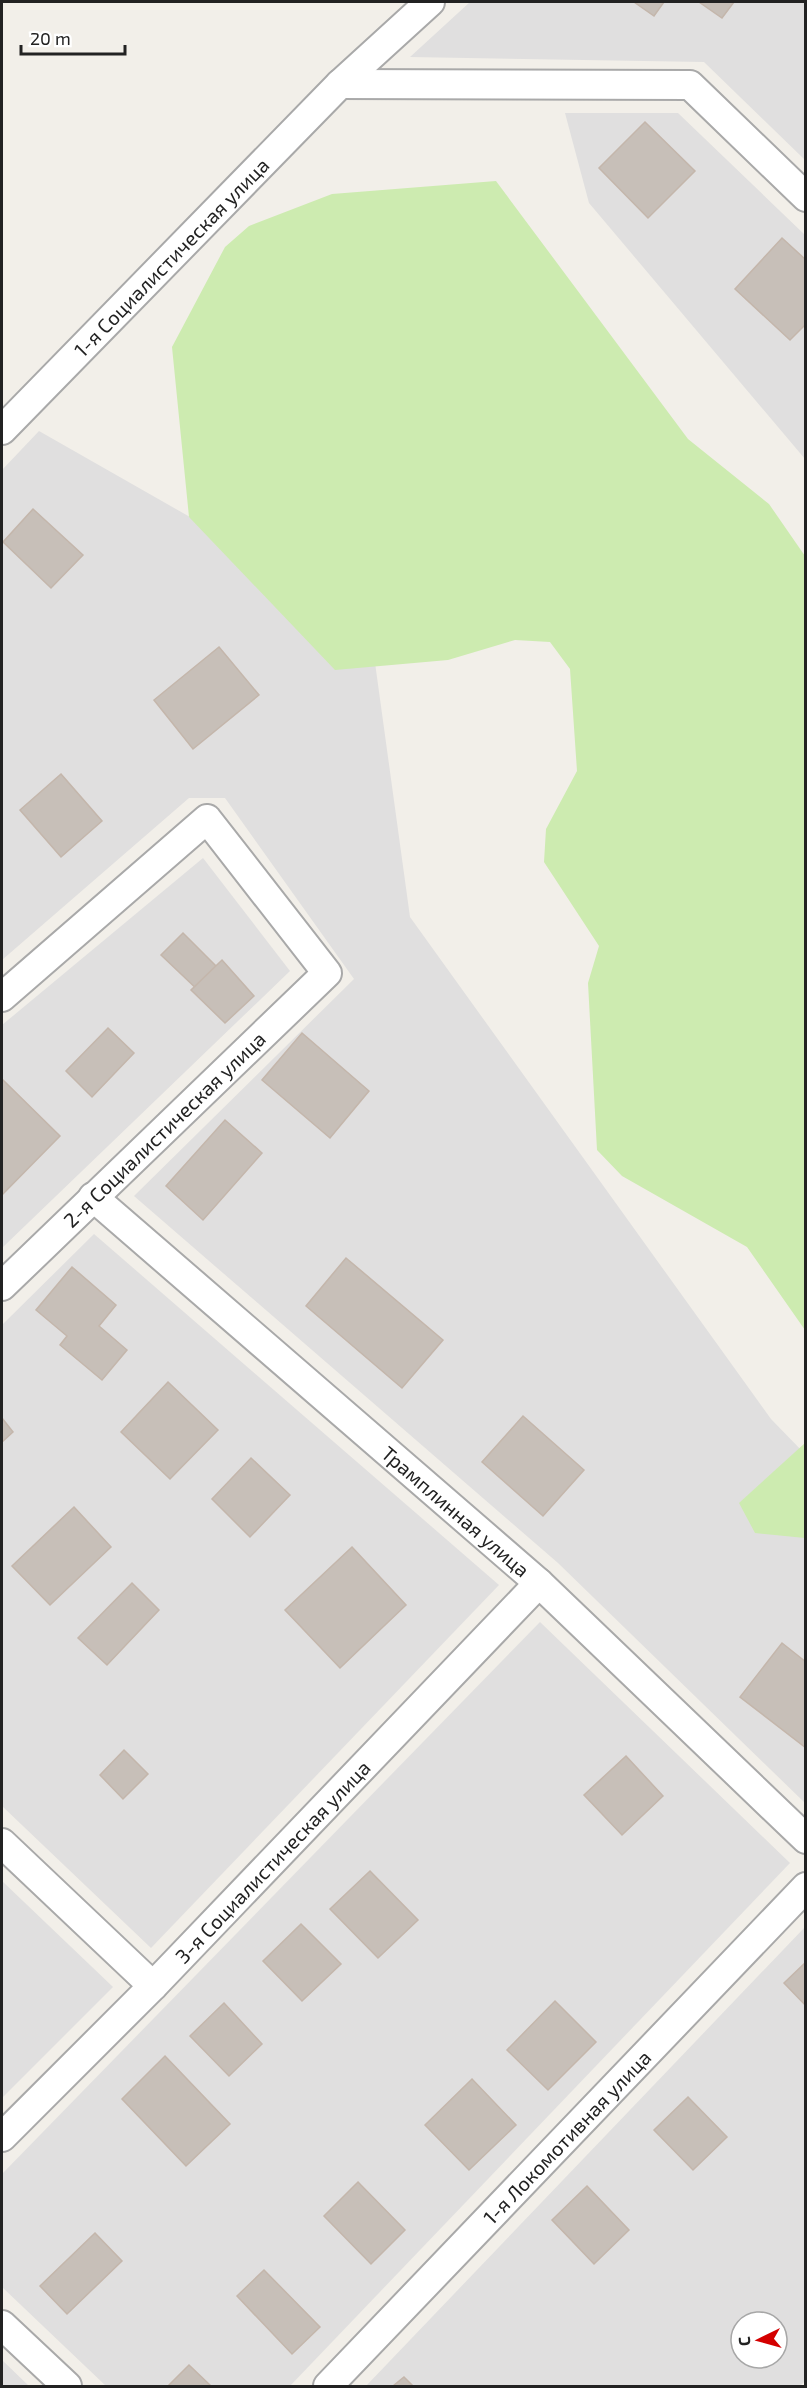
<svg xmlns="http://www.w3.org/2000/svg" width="807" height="2388" font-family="'Exo 2',sans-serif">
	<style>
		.residential { fill: #e0dfdf; fill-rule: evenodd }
		.grass { fill: #cdebb0 }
		.building { fill: #c7bfb8; stroke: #c4b6ab; stroke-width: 1.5 }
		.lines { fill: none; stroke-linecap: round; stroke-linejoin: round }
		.minor-casing { stroke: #a9a9a9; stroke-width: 32 }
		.minor { stroke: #fff; stroke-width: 28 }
		.labels { text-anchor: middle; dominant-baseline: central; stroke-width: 4.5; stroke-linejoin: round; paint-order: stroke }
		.street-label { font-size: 20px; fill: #222; stroke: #fff }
	</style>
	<rect width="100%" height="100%" fill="#f2efe9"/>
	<g class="residential">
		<polygon points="470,2 805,2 805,160 704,62 410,57"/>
		<polygon points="565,113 678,113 805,235 805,459 589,203"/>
		<polygon points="39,431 369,619 410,917 771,1419 805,1454 805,1803 558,1563 134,1196 354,979 225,798 189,798 2,960 2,470"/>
		<polygon points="203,858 290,971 2,1248 2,1025"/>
		<polygon points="94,1234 499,1585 151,1948 2,1806 2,1325"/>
		<polygon points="540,1622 790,1863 290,2386 106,2386 2,2287 2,2174"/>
		<polygon points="2,1881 113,1987 2,2098"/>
		<path d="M 805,1927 L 806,2380 L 800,2386 L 366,2386 ZM 741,2322 L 777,2322 L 777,2358 L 741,2358 Z"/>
		<polygon points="2,2360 29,2386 2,2386"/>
	</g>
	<g class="grass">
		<polygon points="496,181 688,439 769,504 805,556 805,1330 747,1247 622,1176 597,1150 588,983 599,946 544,862 546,829 577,771 570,669 550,642 515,640 448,660 335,670 189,517 172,347 225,247 249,226 332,194"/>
		<polygon points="805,1443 805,1538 755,1533 739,1503"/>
	</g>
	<g class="building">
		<polygon points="634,2 664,2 654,16"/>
		<polygon points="699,2 734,2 722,18"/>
		<polygon points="645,122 695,171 648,218 599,168"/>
		<polygon points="782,238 806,260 806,324 790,340 735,289"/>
		<polygon points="33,509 83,555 51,588 3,542"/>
		<polygon points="219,647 259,695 193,749 154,700"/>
		<polygon points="61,774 102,821 61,857 20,810"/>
		<polygon points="183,933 222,972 201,993 161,955"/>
		<polygon points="222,960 254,996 225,1023 191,990"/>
		<polygon points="108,1028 134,1053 92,1097 66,1071"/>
		<polygon points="302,1033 369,1091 330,1138 262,1080"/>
		<polygon points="2,1079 60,1136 2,1195"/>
		<polygon points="225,1120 262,1153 203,1220 166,1186"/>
		<polygon points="346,1258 443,1340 402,1388 306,1306"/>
		<polygon points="72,1267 116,1305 99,1326 127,1350 102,1380 60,1345 67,1336 36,1310"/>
		<polygon points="168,1382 218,1430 170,1479 121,1432"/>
		<polygon points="523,1416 584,1470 543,1516 482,1462"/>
		<polygon points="2,1418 13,1432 2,1442"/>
		<polygon points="251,1458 290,1495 250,1537 212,1499"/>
		<polygon points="74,1507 111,1547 50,1605 12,1566"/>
		<polygon points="352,1547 406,1605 340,1668 285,1610"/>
		<polygon points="132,1583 159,1610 107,1665 78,1638"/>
		<polygon points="782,1643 806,1662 806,1748 740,1697"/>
		<polygon points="124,1750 148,1774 123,1799 100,1775"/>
		<polygon points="626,1756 663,1796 622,1835 584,1795"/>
		<polygon points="370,1871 418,1920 378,1958 330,1909"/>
		<polygon points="301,1924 341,1964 302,2001 263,1961"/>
		<polygon points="806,1962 806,2006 784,1983"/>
		<polygon points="555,2001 596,2042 548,2090 507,2050"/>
		<polygon points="224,2003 262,2044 229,2076 190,2036"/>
		<polygon points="165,2056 230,2124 186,2166 122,2099"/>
		<polygon points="472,2079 516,2125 469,2170 425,2125"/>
		<polygon points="688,2097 727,2137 693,2170 654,2130"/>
		<polygon points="358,2182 405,2230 371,2264 324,2216"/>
		<polygon points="587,2186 629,2230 594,2264 552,2220"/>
		<polygon points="95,2233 122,2261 67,2314 40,2286"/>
		<polygon points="264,2270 320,2327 292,2354 237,2296"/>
		<polygon points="189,2365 211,2386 168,2386"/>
		<polygon points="404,2377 413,2386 393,2386"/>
	</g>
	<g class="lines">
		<g class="minor-casing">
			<g id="minor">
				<polyline points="340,84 690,85 806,197"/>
				<path id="s1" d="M 2,430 L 340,84 L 430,2"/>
				<polyline points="2,997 207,819 327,973 2,1286"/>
				<path id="s2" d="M 93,1197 L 539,1583 L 806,1839"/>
				<polyline points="2,1843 153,1986"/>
				<path id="s3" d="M 2,2137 L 153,1986 L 539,1583"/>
				<polyline points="2,2325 67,2386"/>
				<path id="s4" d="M 328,2386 L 806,1887"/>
			</g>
		</g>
		<use href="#minor" class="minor"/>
	</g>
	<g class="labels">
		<g class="street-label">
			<text stroke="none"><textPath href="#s1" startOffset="242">1-я Социалистическая улица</textPath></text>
			<text transform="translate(164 1129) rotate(-44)">2-я Социалистическая улица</text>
			<text stroke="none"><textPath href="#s2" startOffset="480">Трамплинная улица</textPath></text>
			<text stroke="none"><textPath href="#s3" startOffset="386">3-я Социалистическая улица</textPath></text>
			<text stroke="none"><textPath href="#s4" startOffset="345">1-я Локомотивная улица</textPath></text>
		</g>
	</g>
	<rect width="807" height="2388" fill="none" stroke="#222222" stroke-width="6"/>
	<g transform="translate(759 2340) rotate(265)"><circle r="28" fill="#ffffff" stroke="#a7a7a7" stroke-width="1.5"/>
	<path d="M0-4.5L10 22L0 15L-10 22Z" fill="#d40000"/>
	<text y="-9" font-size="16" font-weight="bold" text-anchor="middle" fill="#222222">С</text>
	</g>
	<path d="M21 45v9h104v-9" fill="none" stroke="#222222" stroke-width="3"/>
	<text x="30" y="45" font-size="18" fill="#222222" stroke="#ffffff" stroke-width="4.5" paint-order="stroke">20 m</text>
</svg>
